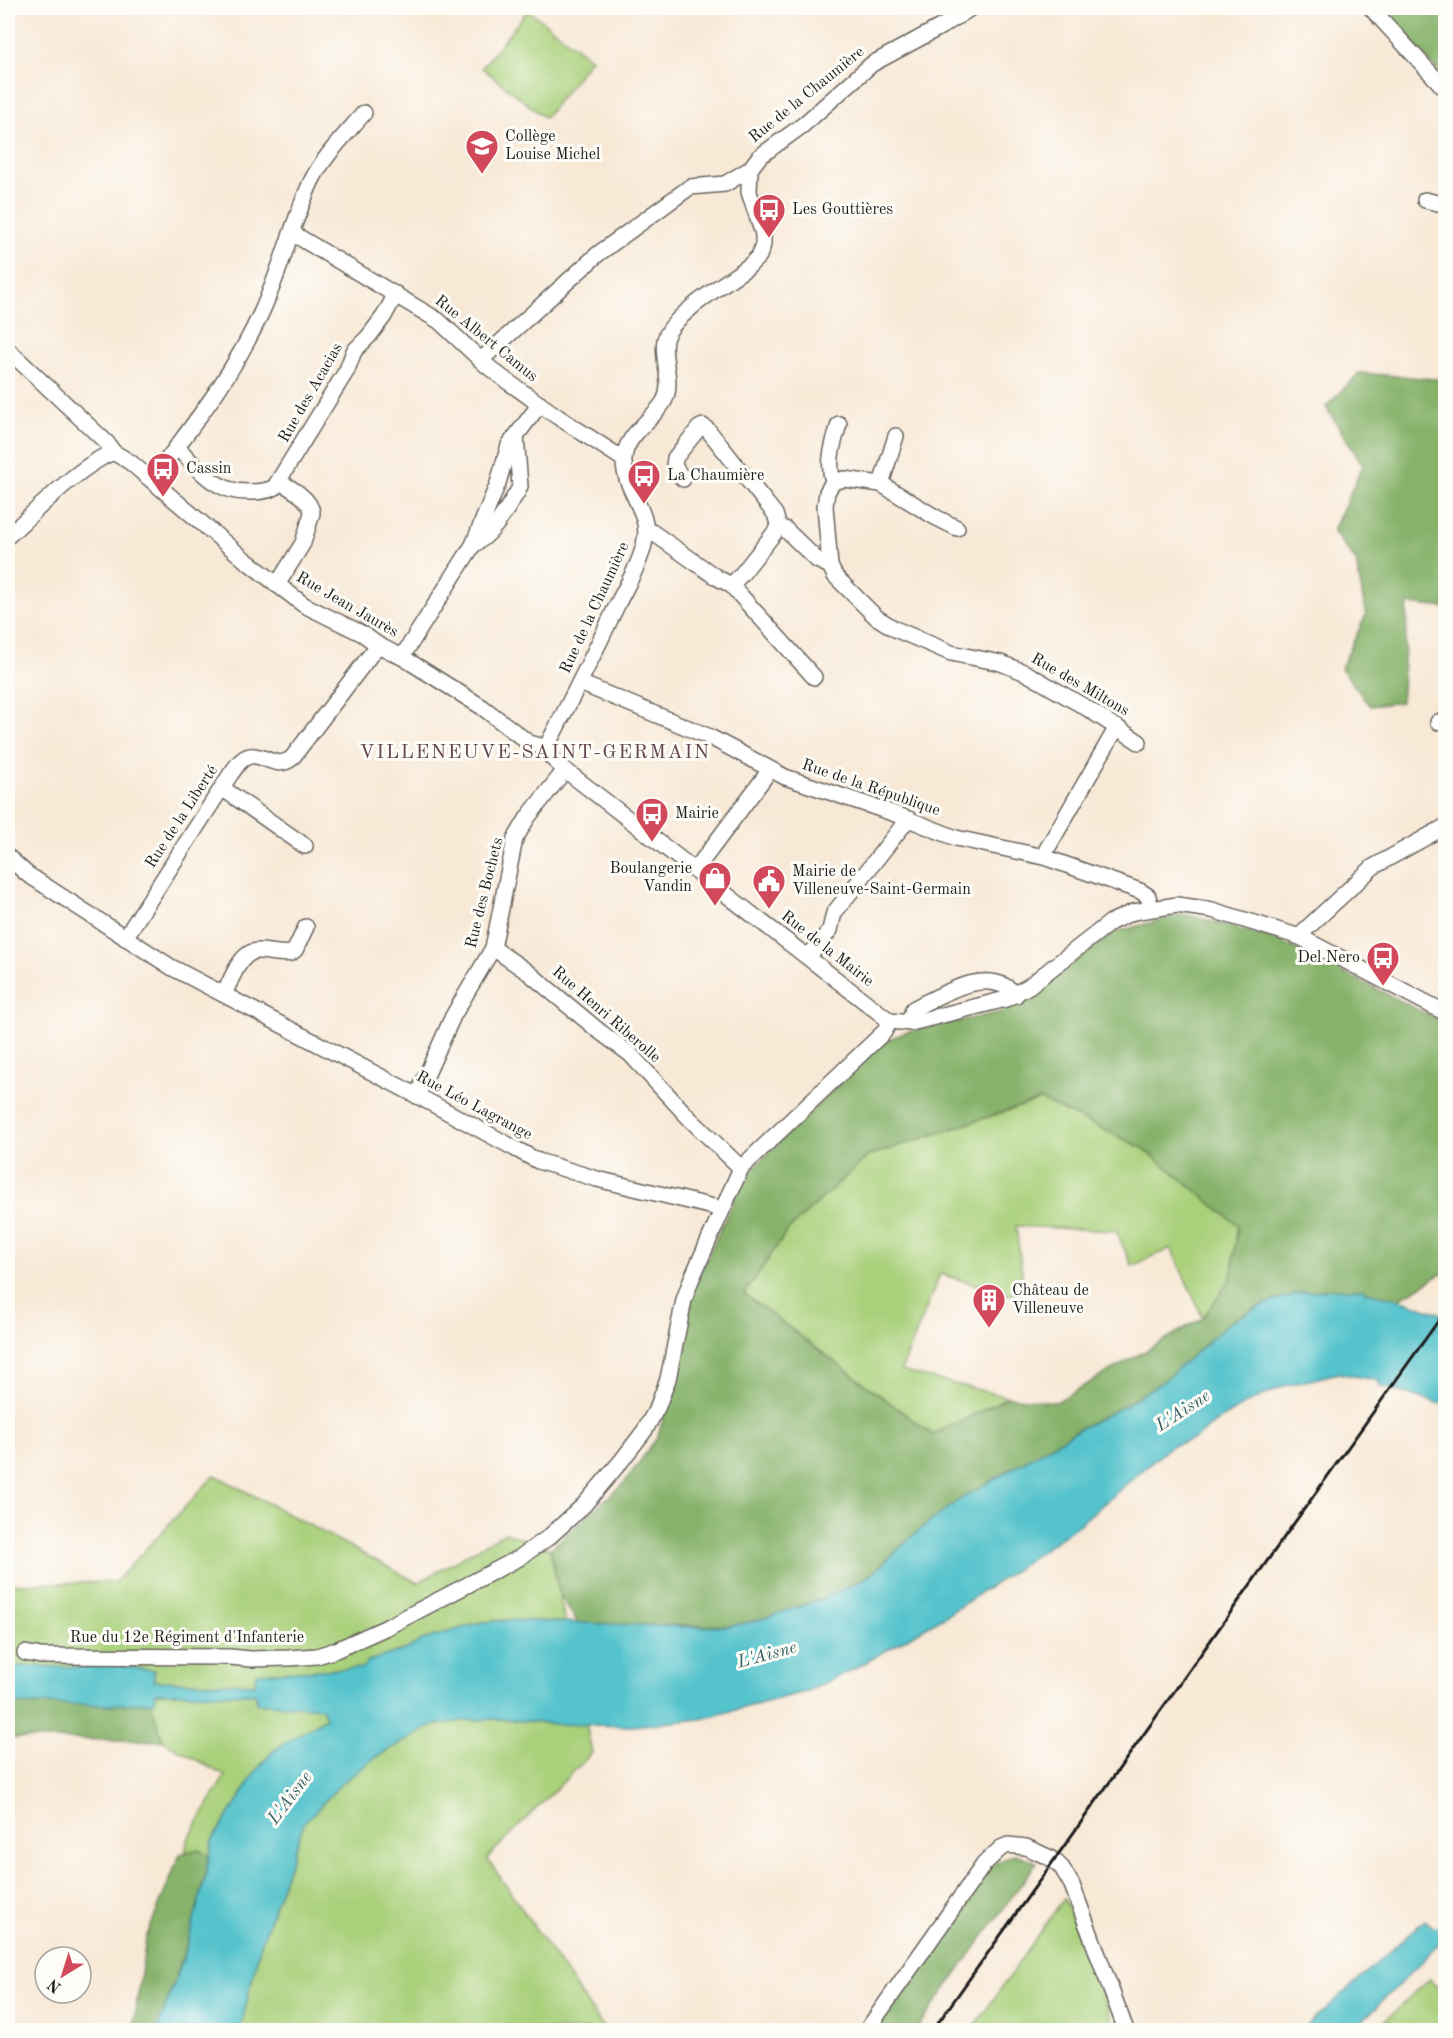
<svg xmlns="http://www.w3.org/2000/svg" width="1453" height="2038" font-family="'Old Standard TT',serif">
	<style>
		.green { fill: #a9d07a; stroke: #62764b; stroke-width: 1.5 }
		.forest { fill: #86b26a; stroke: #516743; stroke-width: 1.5; fill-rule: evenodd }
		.water { fill: #55c3cc; stroke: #387074; stroke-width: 1.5 }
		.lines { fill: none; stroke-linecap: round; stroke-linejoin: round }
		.stream { stroke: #55c3cc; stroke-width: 3 }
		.minor-casing { stroke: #69645d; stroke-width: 18 }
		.minor { stroke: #fff; stroke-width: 15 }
		.rail { stroke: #1c1c1c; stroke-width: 3 }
		.labels { text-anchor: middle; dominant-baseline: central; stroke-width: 6; stroke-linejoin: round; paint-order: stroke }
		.street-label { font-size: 16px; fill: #1c1c1c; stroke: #fdfcf7 }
		.poi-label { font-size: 16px; fill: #1c1c1c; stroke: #fdfcf7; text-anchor: start }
		.water-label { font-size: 18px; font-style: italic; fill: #335f62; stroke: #fdfcf7 }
		.quarter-label { font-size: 20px; letter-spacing: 1.5px; fill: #654853; stroke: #fdfcf7 }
	</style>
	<rect width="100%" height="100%" fill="#fdfcf7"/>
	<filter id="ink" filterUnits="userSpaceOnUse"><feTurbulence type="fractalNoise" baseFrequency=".0167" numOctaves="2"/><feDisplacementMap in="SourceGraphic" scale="12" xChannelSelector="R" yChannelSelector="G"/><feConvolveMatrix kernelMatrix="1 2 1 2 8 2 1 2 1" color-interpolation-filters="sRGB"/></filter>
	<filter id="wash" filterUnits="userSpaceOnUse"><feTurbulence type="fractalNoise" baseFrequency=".008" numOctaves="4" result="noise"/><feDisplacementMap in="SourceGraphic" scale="24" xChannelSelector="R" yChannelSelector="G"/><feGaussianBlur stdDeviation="1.35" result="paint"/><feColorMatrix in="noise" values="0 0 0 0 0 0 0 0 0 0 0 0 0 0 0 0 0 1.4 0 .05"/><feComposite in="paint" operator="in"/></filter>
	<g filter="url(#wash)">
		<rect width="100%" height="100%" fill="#f8e9d7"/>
		<g class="green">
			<polygon points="528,10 591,59 545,118 482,68"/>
			<polygon points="1040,1100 1143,1148 1238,1225 1231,1278 1203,1318 1171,1248 1132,1266 1116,1231 1016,1226 1025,1299 940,1274 901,1371 1008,1397 933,1435 744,1294 788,1230 868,1156"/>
			<polygon points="215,1475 418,1583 506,1532 550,1549 592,1753 487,1858 605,2030 163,2030 187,1841 225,1776 163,1741 143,1678 8,1677 8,1584 115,1582"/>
			<polygon points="1064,1898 1117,2030 972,2030"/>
			<polygon points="1429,1978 1445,1995 1445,2030 1376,2030"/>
		</g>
		<g class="forest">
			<polygon points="1381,8 1435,8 1445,19 1445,79"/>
			<polygon points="1359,373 1446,380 1445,608 1408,604 1401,702 1370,706 1341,668 1366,615 1356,561 1333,531 1363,465 1326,407"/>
			<path d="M 1184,914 L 1276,939 L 1445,1023 L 1445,1272 L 1399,1299 L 1364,1292 L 1298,1293 L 1260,1306 L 1230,1322 L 1165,1380 L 1122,1407 L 1081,1428 L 959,1500 L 918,1531 L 873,1573 L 858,1582 L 822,1599 L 755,1621 L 730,1626 L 579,1624 L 560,1596 L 550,1549 L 624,1483 L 657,1438 L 671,1393 L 693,1289 L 744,1177 L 882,1042 L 907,1032 L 1003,1012 L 1046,983 L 1115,932 ZM 1040,1100 L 1143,1148 L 1238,1225 L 1231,1278 L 1203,1318 L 1056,1402 L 1008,1397 L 933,1435 L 744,1294 L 788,1230 L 868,1156 Z"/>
			<polygon points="8,1677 143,1678 163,1741 8,1738"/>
			<path d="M 198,1849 L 209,1856 C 199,1916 177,1974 157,2030 L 133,2030 L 146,1938 L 180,1854 Z"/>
			<polygon points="1015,1854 1037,1862 916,2030 874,2030 989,1866"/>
		</g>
		<g class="water">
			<polygon points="1331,1289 1365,1289 1365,1292 1399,1299 1445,1315 1445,1405 1380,1386 1379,1381 1339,1373 1285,1386 1253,1400 1222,1418 1194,1439 1171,1446 1081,1523 1005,1577 942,1618 856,1668 805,1692 701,1719 633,1726 550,1724 504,1719 470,1720 437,1725 428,1728 375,1758 342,1783 304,1823 260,1947 240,2030 157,2030 184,1956 205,1879 212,1840 236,1804 255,1772 274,1750 326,1718 322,1708 256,1703 256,1694 156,1693 155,1702 110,1705 8,1704 8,1666 82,1667 122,1663 123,1666 154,1670 154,1681 255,1684 256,1673 362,1668 368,1661 407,1649 422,1640 482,1622 508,1620 692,1627 730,1626 755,1621 822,1599 858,1582 873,1573 918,1531 959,1500 1081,1428 1122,1407 1165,1380 1230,1322 1260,1306 1298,1293"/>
			<polygon points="1425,1920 1445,1936 1445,1939 1353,2030 1302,2030"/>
		</g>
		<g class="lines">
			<polyline class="stream" points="1434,1929 1444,1920 1446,1907"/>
		</g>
	</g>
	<g filter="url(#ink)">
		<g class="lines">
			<g class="minor-casing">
				<g id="minor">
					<polyline points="1371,8 1446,90"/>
					<polyline points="1425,200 1446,205"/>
					<polyline points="292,233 439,321 486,365 504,379 558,417 623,459"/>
					<polyline points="8,350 107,443 113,452"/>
					<polyline points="481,360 598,254 690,187 725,184 750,169"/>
					<path d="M 839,424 C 833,445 827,461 833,482 L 827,492 L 825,506 L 830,566 L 835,576 L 876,617 L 895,629 L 951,653 L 1001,663 L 1026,673 L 1085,707 L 1139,742"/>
					<polyline points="896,436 881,484 935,517 957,528"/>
					<path d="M 177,447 C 198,469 217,494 251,492 C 259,492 266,491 274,488 L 347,370 L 354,351 L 369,336 L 384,316 L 396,294"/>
					<polyline points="113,452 130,462 244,559 304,605 363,634 378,645 402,657 482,707 529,743 548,748"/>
					<polyline points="683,479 674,466 675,458 699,428 703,426 708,430 775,514 779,527 741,575 731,585"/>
					<path d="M 152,480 C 193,425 234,374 262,311 C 281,269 292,224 311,182 C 323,157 346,134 364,113"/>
					<polyline points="833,482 844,479 881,484"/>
					<polyline points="779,527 785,529 817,560 830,566"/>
					<polyline points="647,531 652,532 716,577 731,585 814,677"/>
					<path d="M 8,536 C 37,510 78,467 113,452"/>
					<path d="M 473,545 C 493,535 506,510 518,491 L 520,486 L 516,436"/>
					<path d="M 277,585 L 303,543 L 312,513 C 311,499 290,487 279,482"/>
					<polyline points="402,657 473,545 498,483 509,445 540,404"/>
					<polyline points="580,683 710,737 785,777 898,815 956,838 1044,857 1140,891 1148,896 1151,908"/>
					<polyline points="1438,722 1446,722"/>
					<polyline points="548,748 552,758 565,770 890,1021 911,1023 1006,999 1029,986 1111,922 1133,912 1177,905 1212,910 1300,937 1446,1013"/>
					<path d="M 548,748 L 549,742 C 573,696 596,650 618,603 C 628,583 641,562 645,540 C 651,513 624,489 624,462 C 623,437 650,422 663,403 C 675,384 661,360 665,340 C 670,316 729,281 749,266 L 759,256 L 763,245 L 763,234 L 749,192 L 750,169 L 759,157 L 803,125 L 872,64 L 944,25 L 971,8"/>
					<polyline points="222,788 305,846"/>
					<polyline points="8,857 27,874 171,967 431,1103 538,1161 597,1179 722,1209"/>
					<polyline points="1044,857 1047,849 1117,727"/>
					<polyline points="696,869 770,770"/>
					<polyline points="1300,937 1306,929 1373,867 1446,826"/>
					<path d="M 125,938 L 230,775 C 234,770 237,764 242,760 C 259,746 274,773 292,758 L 378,645"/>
					<polyline points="493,948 529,973 599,1031 630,1054 690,1119 741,1168"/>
					<polyline points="809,956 830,930 834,913 908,819"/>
					<path d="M 224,994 C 231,981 240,951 258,951 C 269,951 279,955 291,953 L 295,950 L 306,927"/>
					<path d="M 911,1023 L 911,1016 L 913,1009 C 941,995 989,964 1016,995"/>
					<polyline points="417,1096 453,1016 493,948 515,839 528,817 565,770"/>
					<polyline points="25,1653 41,1656 230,1657 251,1659 289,1658 317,1656 336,1650 387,1627 519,1558 549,1537 584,1505 622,1460 645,1430 658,1406 668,1379 684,1300 691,1280 741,1168 884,1032 890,1021"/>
					<polyline points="867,2030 984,1864 1001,1848 1008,1845 1026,1847 1048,1857 1056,1862 1062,1868 1072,1885 1126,2030"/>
				</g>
			</g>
			<use href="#minor" class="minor"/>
			<polyline class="rail" points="933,2030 1446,1310"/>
		</g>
	</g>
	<defs>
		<g id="school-pin" transform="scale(1.725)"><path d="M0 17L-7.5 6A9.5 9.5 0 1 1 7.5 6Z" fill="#d1495b" stroke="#fdfcf7"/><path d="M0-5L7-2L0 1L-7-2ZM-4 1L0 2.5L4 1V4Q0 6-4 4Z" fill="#fff"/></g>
		<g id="bus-pin" transform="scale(1.725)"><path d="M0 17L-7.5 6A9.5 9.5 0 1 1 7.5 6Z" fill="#d1495b" stroke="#fdfcf7"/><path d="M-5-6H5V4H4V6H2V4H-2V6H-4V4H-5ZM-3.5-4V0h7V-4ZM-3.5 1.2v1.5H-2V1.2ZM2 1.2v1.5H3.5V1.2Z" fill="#fff"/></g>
		<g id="shop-pin" transform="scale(1.725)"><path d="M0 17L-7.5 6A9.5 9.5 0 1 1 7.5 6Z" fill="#d1495b" stroke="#fdfcf7"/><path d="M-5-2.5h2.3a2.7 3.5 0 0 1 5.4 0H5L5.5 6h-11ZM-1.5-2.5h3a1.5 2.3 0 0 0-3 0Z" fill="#fff"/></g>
		<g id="civic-pin" transform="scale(1.725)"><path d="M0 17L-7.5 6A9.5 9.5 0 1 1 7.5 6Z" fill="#d1495b" stroke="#fdfcf7"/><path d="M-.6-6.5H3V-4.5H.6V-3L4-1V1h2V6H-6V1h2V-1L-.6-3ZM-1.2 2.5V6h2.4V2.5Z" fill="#fff"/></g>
		<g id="building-pin" transform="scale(1.725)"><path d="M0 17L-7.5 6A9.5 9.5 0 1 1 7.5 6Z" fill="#d1495b" stroke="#fdfcf7"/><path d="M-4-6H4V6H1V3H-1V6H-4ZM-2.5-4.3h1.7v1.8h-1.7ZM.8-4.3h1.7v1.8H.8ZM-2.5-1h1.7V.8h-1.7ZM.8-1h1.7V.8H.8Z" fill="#fff"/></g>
	</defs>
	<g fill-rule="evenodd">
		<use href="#school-pin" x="482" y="146"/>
		<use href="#bus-pin" x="769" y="210"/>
		<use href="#bus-pin" x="163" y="469"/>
		<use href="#bus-pin" x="644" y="476"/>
		<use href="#bus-pin" x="652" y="814"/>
		<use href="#shop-pin" x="715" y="878"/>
		<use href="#civic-pin" x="769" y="881"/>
		<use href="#bus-pin" x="1383" y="958"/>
		<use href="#building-pin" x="989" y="1300"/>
	</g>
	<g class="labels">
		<g class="street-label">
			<text transform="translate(807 95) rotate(-39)">Rue de la Chaumière</text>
			<text transform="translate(486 339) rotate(39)">Rue Albert Camus</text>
			<text transform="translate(311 393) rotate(-60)">Rue des Acacias</text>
			<text transform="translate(347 605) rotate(30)">Rue Jean Jaurès</text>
			<text transform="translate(595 608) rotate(-65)">Rue de la Chaumière</text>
			<text transform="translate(1080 685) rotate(30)">Rue des Miltons</text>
			<text transform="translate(871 788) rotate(19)">Rue de la République</text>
			<text transform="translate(182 817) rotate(-57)">Rue de la Liberté</text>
			<text transform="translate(485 893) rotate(-76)">Rue des Bochets</text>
			<text transform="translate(827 949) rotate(38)">Rue de la Mairie</text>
			<text transform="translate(606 1015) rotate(41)">Rue Henri Riberolle</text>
			<text transform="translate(474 1106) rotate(28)">Rue Léo Lagrange</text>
			<text x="187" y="1638">Rue du 12e Régiment d'Infanterie</text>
		</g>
		<g class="poi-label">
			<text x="505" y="137">Collège<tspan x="505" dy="18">Louise Michel</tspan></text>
			<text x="792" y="210">Les Gouttières</text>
			<text x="186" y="469">Cassin</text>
			<text x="667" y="476">La Chaumière</text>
			<text x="675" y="814">Mairie</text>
			<text x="692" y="869" text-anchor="end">Boulangerie<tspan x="692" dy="18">Vandin</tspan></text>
			<text x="792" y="872">Mairie de<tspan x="792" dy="18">Villeneuve-Saint-Germain</tspan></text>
			<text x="1360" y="958" text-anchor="end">Del Nero</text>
			<text x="1012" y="1291">Château de<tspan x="1012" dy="18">Villeneuve</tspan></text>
		</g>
		<g class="water-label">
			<text transform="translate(1183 1411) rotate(-33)">L'Aisne</text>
			<text transform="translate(767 1655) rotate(-15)">L'Aisne</text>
			<text transform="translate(290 1798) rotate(-53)">L'Aisne</text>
		</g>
		<g class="quarter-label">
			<text x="535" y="753">VILLENEUVE-SAINT-GERMAIN</text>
		</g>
	</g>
	<rect width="1453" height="2038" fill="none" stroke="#fdfcf7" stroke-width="30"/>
	<g transform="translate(63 1975) rotate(218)"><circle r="28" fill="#fdfcf7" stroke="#a3a29f" stroke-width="1.5"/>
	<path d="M0-4.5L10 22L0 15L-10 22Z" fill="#d1495b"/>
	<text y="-9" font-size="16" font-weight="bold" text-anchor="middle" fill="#1c1c1c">N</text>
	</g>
</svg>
